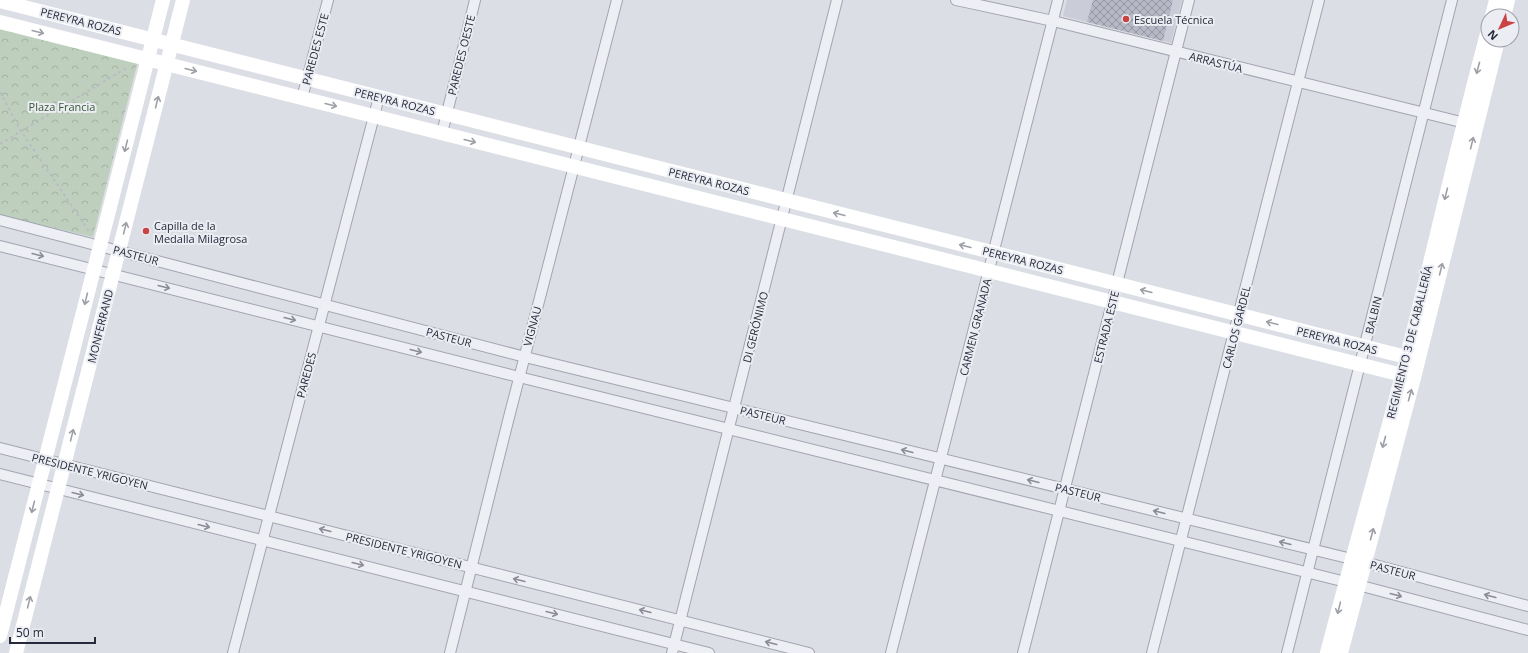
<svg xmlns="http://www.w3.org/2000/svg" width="1528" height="653" font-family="'Open Sans',sans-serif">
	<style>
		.built { fill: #cacdd7 }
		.park { fill: url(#park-crowns) }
		.building { fill: url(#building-cross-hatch) }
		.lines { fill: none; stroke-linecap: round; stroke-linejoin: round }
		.street-casing { stroke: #a2a4af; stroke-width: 12 }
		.path { stroke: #babcc4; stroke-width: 2; stroke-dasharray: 3 3; stroke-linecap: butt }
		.street { stroke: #eeeff4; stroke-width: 10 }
		.secondary { stroke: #fff; stroke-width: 14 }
		.oneway { stroke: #9d9fa7 }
		.oneway2 { stroke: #8a8c98 }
		.poi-dot { fill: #ca4342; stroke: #ebedf3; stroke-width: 1.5 }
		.labels { text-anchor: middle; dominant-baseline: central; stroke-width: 4; stroke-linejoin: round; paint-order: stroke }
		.poi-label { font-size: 11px; fill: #262a3b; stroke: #ebedf3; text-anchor: start }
		.street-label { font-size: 11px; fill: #262a3b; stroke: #ebedf3 }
		.park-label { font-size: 11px; fill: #355634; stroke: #ebedf3 }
	</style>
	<defs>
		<pattern id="park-crowns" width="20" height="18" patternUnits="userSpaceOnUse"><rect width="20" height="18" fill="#bfcfbd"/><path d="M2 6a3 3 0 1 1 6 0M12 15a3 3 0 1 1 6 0" fill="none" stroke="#a4b2a3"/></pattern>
		<pattern id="building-cross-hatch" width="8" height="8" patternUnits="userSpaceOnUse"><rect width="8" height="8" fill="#b6b9c5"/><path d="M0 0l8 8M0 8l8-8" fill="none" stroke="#9497a1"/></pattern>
	</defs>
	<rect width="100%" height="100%" fill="#dcdee6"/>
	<polygon class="built" points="1067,0 1182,0 1171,43 1063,16"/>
	<polygon class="park" points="0,25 138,61 93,237 0,215"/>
	<polygon class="building" points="1093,0 1173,0 1163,41 1087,22"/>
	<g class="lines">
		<g class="street-casing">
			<g id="street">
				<polyline points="956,0 1053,21 1469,124"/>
				<polyline points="302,98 328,0"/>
				<polyline points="442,133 475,0"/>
				<polyline points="0,220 525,357 1364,562 1528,606"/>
				<polyline points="0,246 519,377 1358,585 1528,630"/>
				<polyline points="0,448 809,653"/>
				<polyline points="0,474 709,653"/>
				<polyline points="233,653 379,97"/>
				<polyline points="450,653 509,417 617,0"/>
				<polyline points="672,653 837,0"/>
				<polyline points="891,653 1058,0"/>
				<polyline points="1023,653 1189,0"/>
				<polyline points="1152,653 1319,0"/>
				<polyline points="1287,653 1452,0"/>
			</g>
		</g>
		<g class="path">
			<polyline points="0,92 21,131 90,233"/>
			<polyline points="0,144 128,67"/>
		</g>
		<use href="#street" class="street"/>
		<g class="secondary">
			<polyline points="0,1 1418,360"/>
			<polyline points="1492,16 1496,0"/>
			<polyline points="1504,16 1508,0"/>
			<polyline points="0,22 1414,378"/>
			<polyline points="0,636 163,0"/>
			<polyline points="16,653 183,0"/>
			<path d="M 1327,653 C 1351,560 1378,468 1402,375 C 1432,260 1457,144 1488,30"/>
			<polyline points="1341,653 1414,378 1498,40"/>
		</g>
	</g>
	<defs><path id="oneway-shaft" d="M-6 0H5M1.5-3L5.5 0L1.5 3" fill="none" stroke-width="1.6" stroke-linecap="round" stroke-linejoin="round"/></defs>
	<g class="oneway">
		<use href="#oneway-shaft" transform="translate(38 32) rotate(14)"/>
		<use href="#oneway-shaft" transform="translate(1478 68) rotate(105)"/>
		<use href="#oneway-shaft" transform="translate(191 70) rotate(14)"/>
		<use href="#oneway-shaft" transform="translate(157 102) rotate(-76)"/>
		<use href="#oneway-shaft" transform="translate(331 105) rotate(14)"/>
		<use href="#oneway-shaft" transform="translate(470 141) rotate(14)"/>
		<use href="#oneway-shaft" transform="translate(1472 143) rotate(-76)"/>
		<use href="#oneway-shaft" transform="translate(126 146) rotate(104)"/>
		<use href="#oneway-shaft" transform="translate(1446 194) rotate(104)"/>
		<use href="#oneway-shaft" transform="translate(839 214) rotate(-166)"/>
		<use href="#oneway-shaft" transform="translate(125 228) rotate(-76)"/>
		<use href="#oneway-shaft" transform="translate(965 246) rotate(-166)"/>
		<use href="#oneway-shaft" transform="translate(1441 269) rotate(-76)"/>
		<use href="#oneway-shaft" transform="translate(1146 291) rotate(-166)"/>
		<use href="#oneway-shaft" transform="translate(86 299) rotate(104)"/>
		<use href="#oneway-shaft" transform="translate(1272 323) rotate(-166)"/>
		<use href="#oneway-shaft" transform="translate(1410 395) rotate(-75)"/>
		<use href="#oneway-shaft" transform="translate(72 435) rotate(-76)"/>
		<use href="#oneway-shaft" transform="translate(1384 442) rotate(105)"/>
		<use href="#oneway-shaft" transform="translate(33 507) rotate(104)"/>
		<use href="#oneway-shaft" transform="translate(1372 534) rotate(-75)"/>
		<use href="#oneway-shaft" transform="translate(29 602) rotate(-76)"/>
		<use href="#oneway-shaft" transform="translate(1339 608) rotate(104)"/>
	</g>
	<g class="oneway2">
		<use href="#oneway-shaft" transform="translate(38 255) rotate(14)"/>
		<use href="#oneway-shaft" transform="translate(164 287) rotate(14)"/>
		<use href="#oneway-shaft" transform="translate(290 319) rotate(14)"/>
		<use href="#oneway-shaft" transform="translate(416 351) rotate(14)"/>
		<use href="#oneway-shaft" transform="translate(907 451) rotate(-166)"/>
		<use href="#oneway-shaft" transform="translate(1033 481) rotate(-166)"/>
		<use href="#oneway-shaft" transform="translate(78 494) rotate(14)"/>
		<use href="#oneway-shaft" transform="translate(1159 512) rotate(-166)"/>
		<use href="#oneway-shaft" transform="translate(204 526) rotate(14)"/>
		<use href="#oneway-shaft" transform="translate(325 530) rotate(-166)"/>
		<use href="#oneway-shaft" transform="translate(1285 543) rotate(-166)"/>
		<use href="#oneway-shaft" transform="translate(358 564) rotate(14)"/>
		<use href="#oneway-shaft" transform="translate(519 580) rotate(-166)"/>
		<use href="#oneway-shaft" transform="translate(1396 595) rotate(15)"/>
		<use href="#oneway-shaft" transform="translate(1490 596) rotate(-165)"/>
		<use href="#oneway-shaft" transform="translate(645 611) rotate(-166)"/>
		<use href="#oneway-shaft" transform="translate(552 613) rotate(14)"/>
		<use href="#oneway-shaft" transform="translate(771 643) rotate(-166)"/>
	</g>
	<g class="poi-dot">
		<circle cx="1126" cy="19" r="4"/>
		<circle cx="146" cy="231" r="4"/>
	</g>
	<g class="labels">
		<g class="poi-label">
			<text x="1134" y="19">Escuela Técnica</text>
			<text x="154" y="225">Capilla de la<tspan x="154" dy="13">Medalla Milagrosa</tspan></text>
		</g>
		<g class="street-label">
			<text transform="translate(81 21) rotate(14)">PEREYRA ROZAS</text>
			<text transform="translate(315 49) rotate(-75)">PAREDES ESTE</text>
			<text transform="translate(461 55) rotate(-76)">PAREDES OESTE</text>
			<text transform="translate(1216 62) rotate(14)">ARRASTÚA</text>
			<text transform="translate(395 101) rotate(14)">PEREYRA ROZAS</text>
			<text transform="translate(709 181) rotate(14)">PEREYRA ROZAS</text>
			<text transform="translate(136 255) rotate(15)">PASTEUR</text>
			<text transform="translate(1023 260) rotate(14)">PEREYRA ROZAS</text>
			<text transform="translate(1373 315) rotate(-76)">BALBIN</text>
			<text transform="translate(100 326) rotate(-76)">MONFERRAND</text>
			<text transform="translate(532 326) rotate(-75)">VIGNAU</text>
			<text transform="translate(755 327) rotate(-76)">DI GERÓNIMO</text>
			<text transform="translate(975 327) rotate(-76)">CARMEN GRANADA</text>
			<text transform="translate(1106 327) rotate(-76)">ESTRADA ESTE</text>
			<text transform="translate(1236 327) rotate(-76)">CARLOS GARDEL</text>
			<text transform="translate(449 337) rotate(15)">PASTEUR</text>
			<text transform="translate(1337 340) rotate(14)">PEREYRA ROZAS</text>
			<text transform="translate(1409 342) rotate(-76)">REGIMIENTO 3 DE CABALLERÍA</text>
			<text transform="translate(306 375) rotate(-75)">PAREDES</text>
			<text transform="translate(763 415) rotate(14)">PASTEUR</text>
			<text transform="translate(90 471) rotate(14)">PRESIDENTE YRIGOYEN</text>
			<text transform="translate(1078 492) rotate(14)">PASTEUR</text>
			<text transform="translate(404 550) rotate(14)">PRESIDENTE YRIGOYEN</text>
			<text transform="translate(1393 570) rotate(15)">PASTEUR</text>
		</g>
		<g class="park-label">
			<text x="62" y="106">Plaza Francia</text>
		</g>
	</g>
	<g transform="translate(1500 28) rotate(226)"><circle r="19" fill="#ebedf3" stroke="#9c9fa9"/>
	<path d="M0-3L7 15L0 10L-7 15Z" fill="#ca4342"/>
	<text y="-6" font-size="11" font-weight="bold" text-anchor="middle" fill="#262a3b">N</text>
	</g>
	<path d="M10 637v6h85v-6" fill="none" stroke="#262a3b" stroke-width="2"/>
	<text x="16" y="637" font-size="12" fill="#262a3b" stroke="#ebedf3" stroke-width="3" paint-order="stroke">50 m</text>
</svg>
